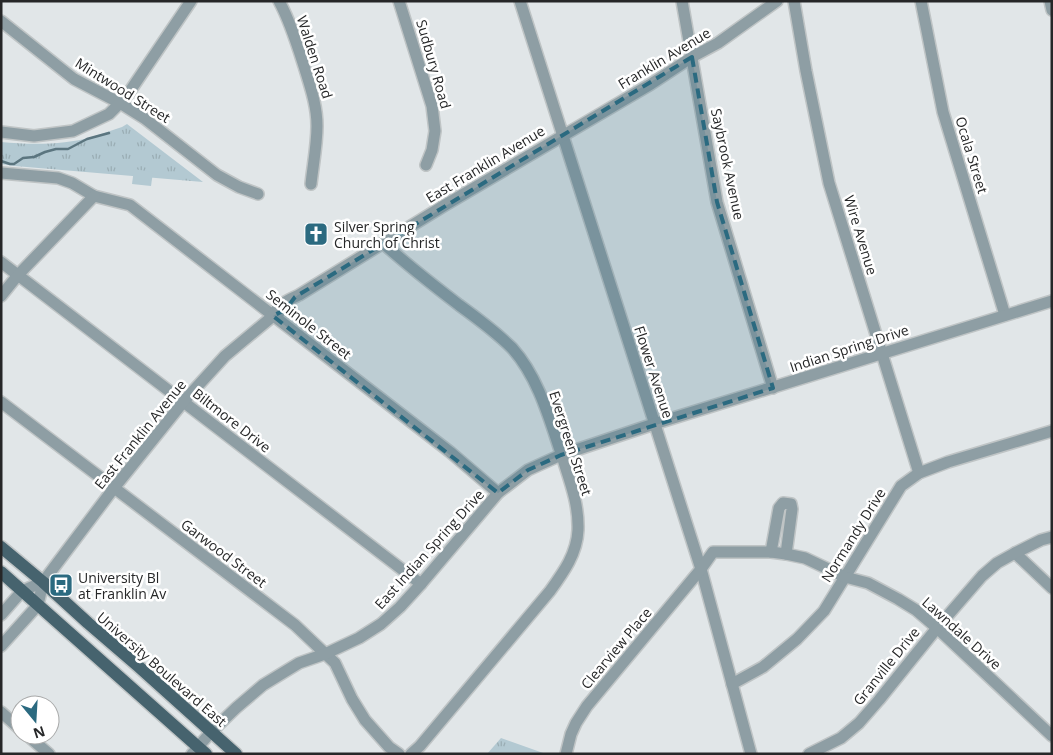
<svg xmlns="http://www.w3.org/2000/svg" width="1053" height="755" font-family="'Open Sans',sans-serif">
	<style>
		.park { fill: url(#park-tufts) }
		.pitch { fill: #b3c9d2 }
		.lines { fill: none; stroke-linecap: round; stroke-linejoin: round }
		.stream { stroke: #5b757f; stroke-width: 2.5 }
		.minor-casing { stroke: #bfc4c5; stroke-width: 14 }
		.major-casing { stroke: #bfc4c5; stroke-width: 15 }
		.minor { stroke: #8e9ea4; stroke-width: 11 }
		.major { stroke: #46636e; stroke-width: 12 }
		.marked { fill: #2b6a80; fill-opacity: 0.2; stroke: #2b6a80; stroke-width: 4; stroke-dasharray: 10 6; stroke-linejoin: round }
		.labels { text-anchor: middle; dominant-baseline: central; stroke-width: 5; stroke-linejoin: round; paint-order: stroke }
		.street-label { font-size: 14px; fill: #262728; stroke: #fff }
		.poi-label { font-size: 14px; fill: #262728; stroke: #fff; text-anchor: start }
	</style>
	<defs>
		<pattern id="park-tufts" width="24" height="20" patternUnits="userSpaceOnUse" patternTransform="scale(1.25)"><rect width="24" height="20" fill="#b3c9d2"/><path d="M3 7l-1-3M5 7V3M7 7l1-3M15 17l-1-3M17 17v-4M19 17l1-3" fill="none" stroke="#9aadb4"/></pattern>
	</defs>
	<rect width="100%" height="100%" fill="#e1e6e8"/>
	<g class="park">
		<path d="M 127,124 L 203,182 L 15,166 L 1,164 L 1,142 C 31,145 64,145 92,137 C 102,134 112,130 122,127 Z"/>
		<polygon points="501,738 546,754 487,754"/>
	</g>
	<polygon class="pitch" points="134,169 153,172 151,186 132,184"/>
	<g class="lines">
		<polyline class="stream" points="1,161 10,164 14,164 23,158 34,157 45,152 56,149 68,149 87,139 109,133"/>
		<g class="minor-casing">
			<g id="minor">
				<path d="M 279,1 C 290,21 297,44 304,66 C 310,86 317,105 317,126 C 317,145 313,165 311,184"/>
				<polyline points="399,1 432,106 435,131 432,150 426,165"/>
				<polyline points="520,1 701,569 751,754"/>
				<polyline points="682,1 717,202 773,388"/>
				<polyline points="794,1 806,71 829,183 919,473"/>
				<polyline points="921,1 943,112 1005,315"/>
				<polyline points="1050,1 1052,10"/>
				<polyline points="1,21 74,79 120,103 144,118 217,175 239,187 258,194"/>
				<polyline points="1,132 34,136 73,131 109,114 126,97 191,1"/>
				<polyline points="1,173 58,178 72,183 94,196 130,205 450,452 498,493"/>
				<path d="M 383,243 C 407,265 433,285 459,305 C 477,318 496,332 512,348 C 538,377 549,417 561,453 C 569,479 579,503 578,530 C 577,554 563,573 550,591 L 420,746 L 411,754"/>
				<polyline points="1,262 421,584"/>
				<polyline points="1,296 18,275 94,196"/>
				<path d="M 273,316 C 278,304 288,300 299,295 L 445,205 L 651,84 L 692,57 L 718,43 L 777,1"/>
				<polyline points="1,402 295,625 335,663 352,699 365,720 389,747 399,754"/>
				<polyline points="771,552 779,508 783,503 791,504 792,509 786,554"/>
				<polyline points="1015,553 1052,588"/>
				<polyline points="1,615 22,591 43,582"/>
				<polyline points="1,646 38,605 43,582 114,488 184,401 225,356 273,316 279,313"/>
				<polyline points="732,684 763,667 797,639 824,611 901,486 919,473 948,462 1052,431"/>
				<polyline points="1,712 20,729"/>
				<polyline points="27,735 49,754"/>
				<polyline points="192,754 211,732 236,708 263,685 299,663 325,654 359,638 381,624 400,607 421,584 498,493 528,470 561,455 654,424 1052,301"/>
				<polyline points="566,754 571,734 576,723 587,706 701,569 713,552 771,552 786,554 805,558 845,577 868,583 898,599 916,610 937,628 1052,736"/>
				<polyline points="809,754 841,738 859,723 879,700 937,628 982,576 997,563 1015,553 1041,540 1052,537"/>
			</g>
		</g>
		<g class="major-casing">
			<g id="major">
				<polyline points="1,547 43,582 88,623 138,666 236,754"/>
				<polyline points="1,572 206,754"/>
			</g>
		</g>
		<use href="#minor" class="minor"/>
		<use href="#major" class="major"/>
	</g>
	<path class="marked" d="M 692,57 L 717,202 L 773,388 L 561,455 L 528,470 L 498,493 L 273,316 L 286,309 L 295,297 Z"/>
	<defs>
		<g id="church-square" transform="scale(1.25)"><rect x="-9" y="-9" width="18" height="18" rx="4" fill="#2b6a80" stroke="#fff"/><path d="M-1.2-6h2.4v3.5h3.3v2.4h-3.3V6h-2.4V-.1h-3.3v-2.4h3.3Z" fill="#fff"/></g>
		<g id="bus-square" transform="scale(1.25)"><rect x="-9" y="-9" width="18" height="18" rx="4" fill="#2b6a80" stroke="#fff"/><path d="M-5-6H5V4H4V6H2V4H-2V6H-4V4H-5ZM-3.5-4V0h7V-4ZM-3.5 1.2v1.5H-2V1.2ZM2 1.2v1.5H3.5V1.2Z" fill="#fff"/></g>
	</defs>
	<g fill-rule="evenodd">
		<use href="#church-square" x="316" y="234"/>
		<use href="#bus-square" x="61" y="585"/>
	</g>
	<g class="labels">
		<g class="street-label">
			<text transform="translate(315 57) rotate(72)">Walden Road</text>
			<text transform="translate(664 58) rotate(-31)">Franklin Avenue</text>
			<text transform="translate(434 64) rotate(74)">Sudbury Road</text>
			<text transform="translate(123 90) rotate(32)">Mintwood Street</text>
			<text transform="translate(972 155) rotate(73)">Ocala Street</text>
			<text transform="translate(485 164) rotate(-31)">East Franklin Avenue</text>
			<text transform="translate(728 164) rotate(78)">Saybrook Avenue</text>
			<text transform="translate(861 235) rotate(73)">Wire Avenue</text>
			<text transform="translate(309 324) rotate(38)">Seminole Street</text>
			<text transform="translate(849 348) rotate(-18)">Indian Spring Drive</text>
			<text transform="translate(654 372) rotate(72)">Flower Avenue</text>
			<text transform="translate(232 420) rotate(38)">Biltmore Drive</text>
			<text transform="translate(140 434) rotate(-51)">East Franklin Avenue</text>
			<text transform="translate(571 443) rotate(72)">Evergreen Street</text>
			<text transform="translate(853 535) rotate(-58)">Normandy Drive</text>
			<text transform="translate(429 549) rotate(-48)">East Indian Spring Drive</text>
			<text transform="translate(224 553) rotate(37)">Garwood Street</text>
			<text transform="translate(962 633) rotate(42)">Lawndale Drive</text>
			<text transform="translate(616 648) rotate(-50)">Clearview Place</text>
			<text transform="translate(886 666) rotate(-51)">Granville Drive</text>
			<text transform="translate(162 669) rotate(41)">University Boulevard East</text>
		</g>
		<g class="poi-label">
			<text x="334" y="226">Silver Spring<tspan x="334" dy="16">Church of Christ</tspan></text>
			<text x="78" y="577">University Bl<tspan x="78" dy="16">at Franklin Av</tspan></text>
		</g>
	</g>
	<rect width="1053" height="755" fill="none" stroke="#262728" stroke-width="5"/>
	<g transform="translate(35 720) rotate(162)"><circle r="24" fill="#ffffff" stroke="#a8a9a9"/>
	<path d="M0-4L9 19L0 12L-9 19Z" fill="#2b6a80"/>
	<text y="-8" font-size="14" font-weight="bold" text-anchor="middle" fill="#262728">N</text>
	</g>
</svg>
